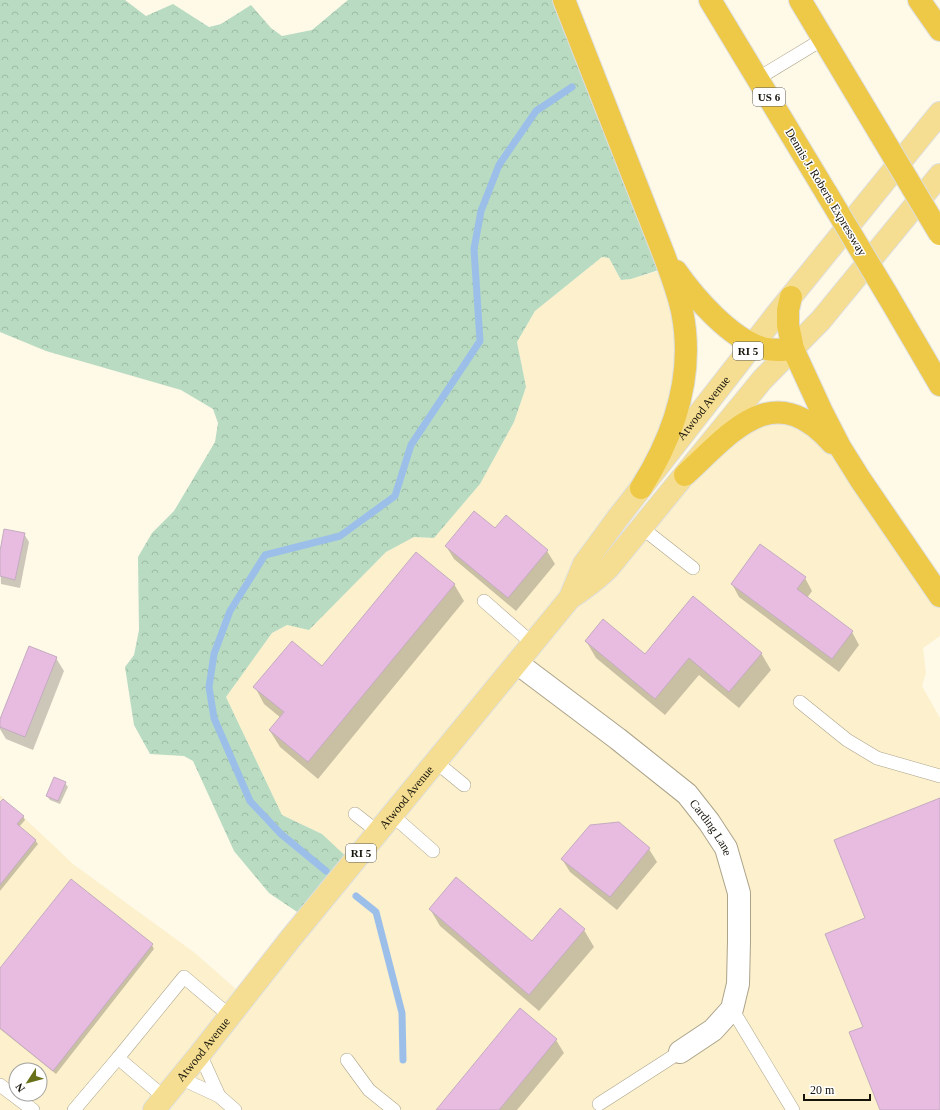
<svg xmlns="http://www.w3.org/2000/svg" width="940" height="1110" font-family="'Times New Roman',serif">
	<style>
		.built { fill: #fcf0cd; fill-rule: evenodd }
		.forest { fill: url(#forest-crowns) }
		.shadow { fill: #0003 }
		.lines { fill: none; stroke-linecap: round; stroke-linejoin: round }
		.stream { stroke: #9cbfea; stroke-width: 7 }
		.building { fill: #e8bbe1; stroke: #c4acc0 }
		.service-casing { stroke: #aca389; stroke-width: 14 }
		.minor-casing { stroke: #aca389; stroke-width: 24 }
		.primary-casing { stroke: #dededd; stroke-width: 24 }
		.motorway-casing { stroke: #dededd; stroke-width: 24 }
		.service { stroke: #fff; stroke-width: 13 }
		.minor { stroke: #fff; stroke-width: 22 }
		.primary { stroke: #f5de91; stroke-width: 22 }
		.motorway { stroke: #eec847; stroke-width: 22 }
		.motorway-bridge-casing { stroke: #dededd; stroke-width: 24; stroke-linecap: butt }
		.motorway-bridge { stroke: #eec847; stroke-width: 22 }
		.labels { text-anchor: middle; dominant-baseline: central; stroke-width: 3; stroke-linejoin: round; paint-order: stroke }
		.shield { fill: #fff; stroke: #5c5a54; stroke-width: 1 }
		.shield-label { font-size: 11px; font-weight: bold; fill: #16130a }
		.street-label { font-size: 12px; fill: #16130a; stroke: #fff }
	</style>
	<defs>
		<pattern id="forest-crowns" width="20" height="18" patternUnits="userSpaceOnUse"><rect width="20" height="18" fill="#b8dbc2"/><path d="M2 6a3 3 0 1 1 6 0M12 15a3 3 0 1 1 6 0" fill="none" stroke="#9dbba5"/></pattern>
	</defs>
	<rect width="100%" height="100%" fill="#fff9e8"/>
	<path class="built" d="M 602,257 L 609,258 L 621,280 L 631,279 L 672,267 L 685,384 L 610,543 L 591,578 L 720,439 L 803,414 L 940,588 L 940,636 L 923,648 L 926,673 L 922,686 L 940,718 L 940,1110 L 0,1110 L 0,795 L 73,864 L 195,953 L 245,997 L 351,868 L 322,834 L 282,815 L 226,697 L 272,633 L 287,625 L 309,630 L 386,552 L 414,537 L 434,538 L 480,484 L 514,422 L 526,387 L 517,342 L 535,311 ZM 16,1070 L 40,1070 L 40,1094 L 16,1094 Z"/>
	<polygon class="forest" points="0,0 125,0 146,16 173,4 209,27 221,24 251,5 271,28 282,36 312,30 348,0 559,0 668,267 631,279 621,280 609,258 602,257 535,311 517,342 526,387 514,422 480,484 434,538 414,537 386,552 309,630 287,625 272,633 226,697 282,815 322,834 352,862 309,920 269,893 234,851 193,761 184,756 150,754 134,725 125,667 134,655 139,630 138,557 152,533 174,511 215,442 218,423 213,409 181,390 46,351 0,332"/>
	<g class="shadow">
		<polygon points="506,516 547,551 555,564 516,611 454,559 446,546 495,530"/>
		<polygon points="24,534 29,542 20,588 1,584 0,555"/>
		<polygon points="805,578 812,591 807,598 852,632 859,645 839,672 739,597 732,584"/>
		<polygon points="454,584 464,601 318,779 280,747 270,731 281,718 264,704 255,687 322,667"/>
		<polygon points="586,641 645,656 761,653 771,670 739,708 699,675 665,715 596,658"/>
		<polygon points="56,658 64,671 33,750 6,739 0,729 0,722"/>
		<polygon points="65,783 68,787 60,804 50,800 47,796"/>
		<polygon points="0,804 23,816 25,820 19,827 35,840 38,844 0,891"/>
		<polygon points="618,823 649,849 657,862 617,910 570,872 562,859"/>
		<polygon points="430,909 532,942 584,930 594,947 539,1011 440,926"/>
		<polygon points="152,945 154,949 56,1074 0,1029 0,969"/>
		<polygon points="520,1010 556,1040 564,1053 517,1110 437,1110"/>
	</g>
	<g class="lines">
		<g class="stream">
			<polyline points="326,871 281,834 250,801 214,718 209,687 214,654 230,611 265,555 340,536 395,496 411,445 480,341 474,249 481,211 499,165 536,111 572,87"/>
			<polyline points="356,896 376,912 402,1013 403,1060"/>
		</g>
	</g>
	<g class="building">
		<polygon points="474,511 495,528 506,515 548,550 508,598 445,546"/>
		<polygon points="4,529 25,533 15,580 0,576 0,551"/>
		<polygon points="760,544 806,577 797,589 853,631 832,659 731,584"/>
		<polygon points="416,552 455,584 308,762 269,730 284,712 253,687 292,641 322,666"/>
		<polygon points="693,596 762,653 729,692 689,658 655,699 585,641 603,619 645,654"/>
		<polygon points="29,646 57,657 25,737 0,727 0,719"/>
		<polygon points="54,777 66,782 58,801 46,796"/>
		<polygon points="940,798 940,1110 880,1110 849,1032 863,1027 825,934 865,918 834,840"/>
		<polygon points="3,799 24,816 17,824 36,840 0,885 0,802"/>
		<polygon points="619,822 650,848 610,897 561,859 590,825"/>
		<polygon points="456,877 532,941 560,908 585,929 529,995 429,909"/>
		<polygon points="71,879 153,944 53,1071 0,1028 0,968"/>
		<polygon points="520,1008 557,1039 499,1110 436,1110"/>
	</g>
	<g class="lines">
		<g class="service-casing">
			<g id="service">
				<polyline points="757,79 823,39"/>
				<polyline points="642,528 693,568"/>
				<polyline points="484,601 533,644"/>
				<polyline points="800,702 847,740 877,758 940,776"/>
				<polyline points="436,762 464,785"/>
				<polyline points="355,814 378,832"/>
				<polyline points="392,815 433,851"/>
				<polyline points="732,1009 793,1110"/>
				<polyline points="200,1054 219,1096"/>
				<polyline points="118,1058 184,977 230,1016"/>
				<polyline points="347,1060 369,1090 394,1110"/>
				<polyline points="180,1078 219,1096 235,1110"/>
				<polyline points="0,1085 33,1110"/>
				<polyline points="599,1104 680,1052"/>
				<polyline points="74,1110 118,1058 164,1097"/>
			</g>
		</g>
		<g class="minor-casing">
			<g id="minor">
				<path id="s1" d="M 517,663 L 618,739 L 687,794 L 709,822 L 726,848 L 739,893 L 739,941 L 738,984 L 732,1009 L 713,1030 L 680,1052"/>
			</g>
		</g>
		<g class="primary-casing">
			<g id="primary">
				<path d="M 570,598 C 585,588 598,579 610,566 L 762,380 L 821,320 L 940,175"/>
				<path id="s2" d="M 154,1110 L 200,1054 L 291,938 L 570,598 L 584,564 L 617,519 L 776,315 L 940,113"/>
			</g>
		</g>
		<g class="motorway-casing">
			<g id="motorway">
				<path d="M 564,0 L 664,255 C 671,274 678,292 682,311 C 695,375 675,434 641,488"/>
				<polyline points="710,0 827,194"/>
				<polyline points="800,0 879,132"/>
				<polyline points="919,0 940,30"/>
				<path d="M 676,271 C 695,298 730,338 762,348 C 773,351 783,350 793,349"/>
				<polyline points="888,296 940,385"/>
				<polyline points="791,297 788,310 788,325 793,349 822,412 840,447 860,479 940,596"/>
				<path d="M 685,475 C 732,432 773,377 832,443"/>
			</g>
		</g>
		<use href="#service" class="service"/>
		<use href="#minor" class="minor"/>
		<use href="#primary" class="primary"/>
		<use href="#motorway" class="motorway"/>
		<g class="motorway-bridge-casing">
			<g id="motorway-bridge">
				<polyline points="879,132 940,234"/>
				<polyline points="827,194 888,296"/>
			</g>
		</g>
		<use href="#motorway-bridge" class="motorway-bridge"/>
	</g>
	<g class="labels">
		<g class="shield">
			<rect x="753" y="88" width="32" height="18" rx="3"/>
			<rect x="733" y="342" width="30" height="18" rx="3"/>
			<rect x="346" y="844" width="30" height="18" rx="3"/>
		</g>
		<g class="shield-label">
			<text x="769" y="97">US 6</text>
			<text x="748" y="351">RI 5</text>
			<text x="361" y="853">RI 5</text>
		</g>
		<g class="street-label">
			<text transform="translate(826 192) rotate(59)">Dennis J. Roberts Expressway</text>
			<text stroke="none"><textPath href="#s2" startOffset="893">Atwood Avenue</textPath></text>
			<text stroke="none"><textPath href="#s2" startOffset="402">Atwood Avenue</textPath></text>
			<text stroke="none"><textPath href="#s1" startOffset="256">Carding Lane</textPath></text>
			<text stroke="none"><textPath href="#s2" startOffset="78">Atwood Avenue</textPath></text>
		</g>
	</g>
	<g transform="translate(28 1082) rotate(234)"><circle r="19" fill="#ffffff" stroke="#a2a19d"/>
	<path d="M0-3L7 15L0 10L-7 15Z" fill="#687119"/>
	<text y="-6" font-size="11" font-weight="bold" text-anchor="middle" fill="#16130a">N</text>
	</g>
	<path d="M804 1094v6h66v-6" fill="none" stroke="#16130a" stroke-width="2"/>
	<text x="810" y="1094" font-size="12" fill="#16130a" stroke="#ffffff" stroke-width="3" paint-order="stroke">20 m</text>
</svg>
